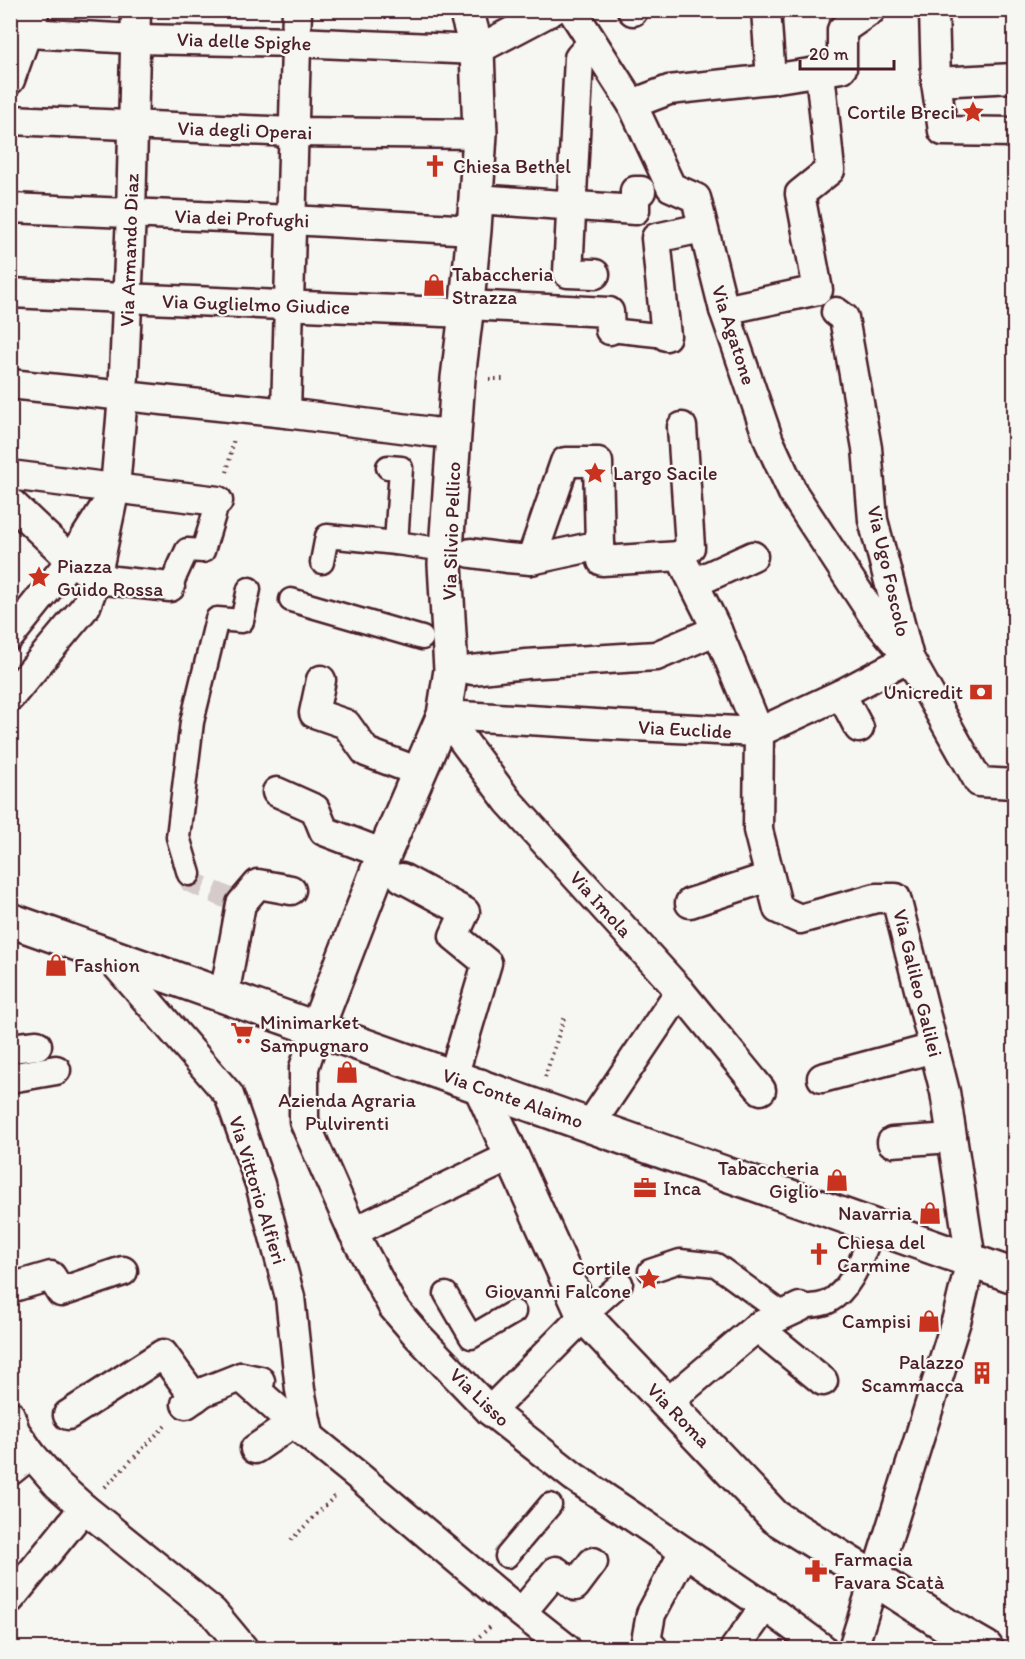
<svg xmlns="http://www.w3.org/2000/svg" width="1025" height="1659" font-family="Itim,sans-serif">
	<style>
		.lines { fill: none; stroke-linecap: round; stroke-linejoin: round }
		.pedestrian-tunnel { stroke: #d4cbca; stroke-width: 22; stroke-dasharray: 22 11; stroke-linecap: butt }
		.pedestrian-casing { stroke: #4a1f2b; stroke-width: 27 }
		.minor-casing { stroke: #4a1f2b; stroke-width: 33 }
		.tertiary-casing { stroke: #4a1f2b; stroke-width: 38 }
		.secondary-casing { stroke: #4a1f2b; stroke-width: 38 }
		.path { stroke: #4a1f2b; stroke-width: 4; stroke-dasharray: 1.5 4.5; stroke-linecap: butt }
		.pedestrian { stroke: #f6f6f2; stroke-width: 22 }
		.minor { stroke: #f6f6f2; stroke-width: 28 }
		.tertiary { stroke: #f6f6f2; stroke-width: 33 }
		.secondary { stroke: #f6f6f2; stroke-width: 33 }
		.labels { text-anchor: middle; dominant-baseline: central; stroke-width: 4.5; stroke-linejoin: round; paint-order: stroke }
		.street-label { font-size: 20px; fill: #4a1f2b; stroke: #f6f6f2 }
		.poi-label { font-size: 20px; fill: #4a1f2b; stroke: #f6f6f2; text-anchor: start }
	</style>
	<rect width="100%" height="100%" fill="#f6f6f2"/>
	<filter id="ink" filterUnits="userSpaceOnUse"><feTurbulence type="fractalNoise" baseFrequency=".0167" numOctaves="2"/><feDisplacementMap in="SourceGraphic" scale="12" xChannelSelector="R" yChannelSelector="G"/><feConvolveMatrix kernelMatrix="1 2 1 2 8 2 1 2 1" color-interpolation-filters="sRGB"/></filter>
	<g filter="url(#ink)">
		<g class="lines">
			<polyline class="pedestrian-tunnel" points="189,874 191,882 230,899"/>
			<g class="pedestrian-casing">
				<g id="pedestrian">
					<polyline points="610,330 666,336"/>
					<polyline points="388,467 401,468 396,543"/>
					<polyline points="322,562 327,536 396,543 446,550"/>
					<polyline points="170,587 187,550 203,551 218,501"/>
					<polyline points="291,600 422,638"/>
					<polyline points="189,874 178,837 192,722 217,619 242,621 249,589"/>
					<polyline points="650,1271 680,1261 716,1265 783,1314"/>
					<polyline points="446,1294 471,1337 514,1312"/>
					<path d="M 800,1307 C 808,1306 821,1306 828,1302 C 855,1287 863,1252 875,1226"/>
					<polyline points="584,1316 621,1283"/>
					<polyline points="507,1556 550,1505"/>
				</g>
			</g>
			<g class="minor-casing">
				<g id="minor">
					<polyline points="572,10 632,104 671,187 696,198 724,310 769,441 793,493 875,618 909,658"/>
					<polyline points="632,10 633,11"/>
					<polyline points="766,10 771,79"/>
					<polyline points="934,10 936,82 943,131 1014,132"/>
					<polyline points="10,32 135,39 296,42 477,50 553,10"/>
					<polyline points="592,43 579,58 568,273 595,274"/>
					<polyline points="10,80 35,10"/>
					<polyline points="936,82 1014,78"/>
					<polyline points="632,104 669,90 771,79 842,68 842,30 871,10"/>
					<polyline points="10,120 293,132 480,134"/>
					<polyline points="476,199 635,210 635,191 641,191"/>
					<polyline points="10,208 291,220 474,230"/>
					<polyline points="10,293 466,313"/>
					<polyline points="467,305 609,312 610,330"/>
					<polyline points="724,310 818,290 800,194 830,170 820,72"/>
					<polyline points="836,312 844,318 867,448 873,520 909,658 979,782 1014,784"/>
					<polyline points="666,336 656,238 702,228"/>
					<polyline points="10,384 286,413 432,432 455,433"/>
					<polyline points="286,413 297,10"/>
					<polyline points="10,475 218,501"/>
					<polyline points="10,502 71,560 86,571"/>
					<polyline points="471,553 507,558 531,560 600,545"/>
					<polyline points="680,556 690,547 682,427"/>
					<polyline points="531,560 565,462 598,462 600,545 602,561 680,556 717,630 759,732 758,830 778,909 800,919 876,898 896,898 945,1092 971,1260 957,1318 853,1648"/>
					<polyline points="96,579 170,587"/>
					<polyline points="694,583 753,556"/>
					<polyline points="10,636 71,560 103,510"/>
					<polyline points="472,670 526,664 656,656 717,630"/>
					<polyline points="321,680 314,713 346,724 366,752 419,772"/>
					<polyline points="841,694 859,728"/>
					<polyline points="10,697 86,606 96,579 115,488 123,396 131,214 136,10"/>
					<polyline points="444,715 508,801 680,991 761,1090"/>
					<polyline points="444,715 613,725 759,732 841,694 909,658"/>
					<polyline points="277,792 315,809 324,831 384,854"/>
					<polyline points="402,878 465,912 454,936 487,963 453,1077"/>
					<polyline points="690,903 769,877"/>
					<polyline points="106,953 229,1095 260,1184 290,1297 300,1390 309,1434"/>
					<polyline points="224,996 241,904 258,884 291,890"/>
					<polyline points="317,1028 304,1068 304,1121 353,1232 393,1307 417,1335 490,1411 574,1477 765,1606 822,1648"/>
					<polyline points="10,1048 37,1045"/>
					<polyline points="10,1078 56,1070"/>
					<polyline points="822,1078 934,1048"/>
					<polyline points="590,1125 680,991"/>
					<polyline points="892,1142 952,1138"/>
					<polyline points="353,1232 511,1156"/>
					<polyline points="10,1288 51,1276 61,1292 123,1271"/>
					<polyline points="757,1327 823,1381"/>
					<polyline points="241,1377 293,1423 357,1475 514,1607 566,1648"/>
					<polyline points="667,1403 757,1327 800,1307"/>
					<polyline points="186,1404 203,1392 241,1377 260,1381"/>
					<polyline points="490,1411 584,1316"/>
					<polyline points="10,1415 15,1431 31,1454 58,1485 84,1508 213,1612 243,1648"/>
					<polyline points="68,1415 163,1354 195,1398"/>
					<polyline points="255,1449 293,1423"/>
					<polyline points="10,1471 31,1454"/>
					<polyline points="10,1599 84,1508"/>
					<polyline points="522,1612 556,1571 575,1586 593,1562"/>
					<polyline points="653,1648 646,1641 651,1614 684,1552"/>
					<polyline points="735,1648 765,1606"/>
				</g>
			</g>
			<g class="tertiary-casing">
				<g id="tertiary">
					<polyline points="317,1028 384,854 444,715 451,670 445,564 458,378 466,313 474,230 480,134 477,50 466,10"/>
					<polyline points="480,1086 584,1316 775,1517 875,1579 946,1625 986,1648"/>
				</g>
			</g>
			<g class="secondary-casing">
				<polyline id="secondary" points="10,920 1014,1276"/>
			</g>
			<g class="path">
				<polyline points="489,379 507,379"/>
				<polyline points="227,472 234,438"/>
				<polyline points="545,1077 564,1018"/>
				<polyline points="105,1487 165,1426"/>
				<polyline points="291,1540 335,1496"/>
				<polyline points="466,1648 490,1627"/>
			</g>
			<use href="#pedestrian" class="pedestrian"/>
			<use href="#minor" class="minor"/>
			<use href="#tertiary" class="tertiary"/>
			<use href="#secondary" class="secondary"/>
		</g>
	</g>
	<defs>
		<g id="sight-bare" transform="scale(1.8)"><path d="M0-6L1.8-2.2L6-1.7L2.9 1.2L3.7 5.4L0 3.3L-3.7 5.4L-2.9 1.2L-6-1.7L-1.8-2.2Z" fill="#c8321e" stroke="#f6f6f2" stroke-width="2.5" paint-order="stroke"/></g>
		<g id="church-bare" transform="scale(1.8)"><path d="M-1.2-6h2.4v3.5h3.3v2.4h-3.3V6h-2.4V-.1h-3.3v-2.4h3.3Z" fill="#c8321e" stroke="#f6f6f2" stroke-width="2.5" paint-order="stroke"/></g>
		<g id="shop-bare" transform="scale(1.8)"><path d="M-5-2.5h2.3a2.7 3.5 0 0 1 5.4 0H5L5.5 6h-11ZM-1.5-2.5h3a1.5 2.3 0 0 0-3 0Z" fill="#c8321e" stroke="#f6f6f2" stroke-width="2.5" paint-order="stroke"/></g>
		<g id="bank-bare" transform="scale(1.8)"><path d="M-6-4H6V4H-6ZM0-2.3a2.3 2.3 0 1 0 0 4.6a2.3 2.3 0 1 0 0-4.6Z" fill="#c8321e" stroke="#f6f6f2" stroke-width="2.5" paint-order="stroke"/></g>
		<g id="supermarket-bare" transform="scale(1.8)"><path d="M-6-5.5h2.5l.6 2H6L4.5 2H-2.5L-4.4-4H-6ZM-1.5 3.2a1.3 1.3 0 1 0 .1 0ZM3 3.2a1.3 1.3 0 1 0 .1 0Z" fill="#c8321e" stroke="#f6f6f2" stroke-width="2.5" paint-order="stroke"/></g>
		<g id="office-bare" transform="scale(1.8)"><path d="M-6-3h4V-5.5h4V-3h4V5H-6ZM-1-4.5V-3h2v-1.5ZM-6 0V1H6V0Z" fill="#c8321e" stroke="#f6f6f2" stroke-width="2.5" paint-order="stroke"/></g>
		<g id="building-bare" transform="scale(1.8)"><path d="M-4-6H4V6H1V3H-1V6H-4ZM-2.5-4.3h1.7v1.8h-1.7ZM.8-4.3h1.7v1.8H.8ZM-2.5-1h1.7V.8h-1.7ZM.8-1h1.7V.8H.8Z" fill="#c8321e" stroke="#f6f6f2" stroke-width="2.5" paint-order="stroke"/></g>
		<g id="pharmacy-bare" transform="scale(1.8)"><path d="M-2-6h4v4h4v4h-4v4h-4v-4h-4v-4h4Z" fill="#c8321e" stroke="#f6f6f2" stroke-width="2.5" paint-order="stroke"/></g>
	</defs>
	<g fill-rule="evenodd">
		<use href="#sight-bare" x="973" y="112"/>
		<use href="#church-bare" x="435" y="166"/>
		<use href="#shop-bare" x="434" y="285"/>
		<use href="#sight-bare" x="595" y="473"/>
		<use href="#sight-bare" x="39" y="577"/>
		<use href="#bank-bare" x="981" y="692"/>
		<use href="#shop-bare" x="56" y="965"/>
		<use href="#supermarket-bare" x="242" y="1033"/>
		<use href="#shop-bare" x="347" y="1072"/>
		<use href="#shop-bare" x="837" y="1180"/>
		<use href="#office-bare" x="645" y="1188"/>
		<use href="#shop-bare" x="930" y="1213"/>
		<use href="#church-bare" x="819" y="1254"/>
		<use href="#sight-bare" x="649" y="1279"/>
		<use href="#shop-bare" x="929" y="1321"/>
		<use href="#building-bare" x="982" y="1373"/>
		<use href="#pharmacy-bare" x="816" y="1571"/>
	</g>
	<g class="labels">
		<g class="street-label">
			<text transform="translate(244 41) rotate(2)">Via delle Spighe</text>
			<text transform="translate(245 130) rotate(2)">Via degli Operai</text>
			<text transform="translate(242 218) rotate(2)">Via dei Profughi</text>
			<text transform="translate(129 250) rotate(-88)">Via Armando Diaz</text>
			<text transform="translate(256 304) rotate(2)">Via Guglielmo Giudice</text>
			<text transform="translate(734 335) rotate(72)">Via Agatone</text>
			<text transform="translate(451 531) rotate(-88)">Via Silvio Pellico</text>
			<text transform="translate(889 571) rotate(77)">Via Ugo Foscolo</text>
			<text transform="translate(685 729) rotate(3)">Via Euclide</text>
			<text transform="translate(601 904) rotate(48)">Via Imola</text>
			<text transform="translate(918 983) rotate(76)">Via Galileo Galilei</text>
			<text transform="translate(513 1098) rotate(19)">Via Conte Alaimo</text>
			<text transform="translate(258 1190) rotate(73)">Via Vittorio Alfieri</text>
			<text transform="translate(480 1397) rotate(44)">Via Lisso</text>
			<text transform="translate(679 1415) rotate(46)">Via Roma</text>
		</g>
		<g class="poi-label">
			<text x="955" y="112" text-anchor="end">Cortile Breci</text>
			<text x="453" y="166">Chiesa Bethel</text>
			<text x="452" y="274">Tabaccheria<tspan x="452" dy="23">Strazza</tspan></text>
			<text x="613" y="473">Largo Sacile</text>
			<text x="57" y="566">Piazza<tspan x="57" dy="23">Guido Rossa</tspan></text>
			<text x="963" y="692" text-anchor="end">Unicredit</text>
			<text x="74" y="965">Fashion</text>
			<text x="260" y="1022">Minimarket<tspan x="260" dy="23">Sampugnaro</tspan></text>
			<text x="347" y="1100" text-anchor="middle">Azienda Agraria<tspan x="347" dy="23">Pulvirenti</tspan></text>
			<text x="819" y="1168" text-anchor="end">Tabaccheria<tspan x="819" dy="23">Giglio</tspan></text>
			<text x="663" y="1188">Inca</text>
			<text x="912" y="1213" text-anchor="end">Navarria</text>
			<text x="837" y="1242">Chiesa del<tspan x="837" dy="23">Carmine</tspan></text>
			<text x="631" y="1268" text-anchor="end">Cortile<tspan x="631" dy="23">Giovanni Falcone</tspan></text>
			<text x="911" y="1321" text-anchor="end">Campisi</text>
			<text x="964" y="1362" text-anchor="end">Palazzo<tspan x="964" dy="23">Scammacca</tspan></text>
			<text x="834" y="1559">Farmacia<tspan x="834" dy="23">Favara Scatà</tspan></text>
		</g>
	</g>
	<rect width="1025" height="1659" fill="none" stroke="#f6f6f2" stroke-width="36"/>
	<rect x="18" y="18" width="989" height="1623" fill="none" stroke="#4a1f2b" stroke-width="2" filter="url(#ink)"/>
	<path d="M800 60v9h94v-9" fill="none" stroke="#4a1f2b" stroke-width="3"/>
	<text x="809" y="60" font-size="18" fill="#4a1f2b" stroke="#f6f6f2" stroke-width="4.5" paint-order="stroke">20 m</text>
</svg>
